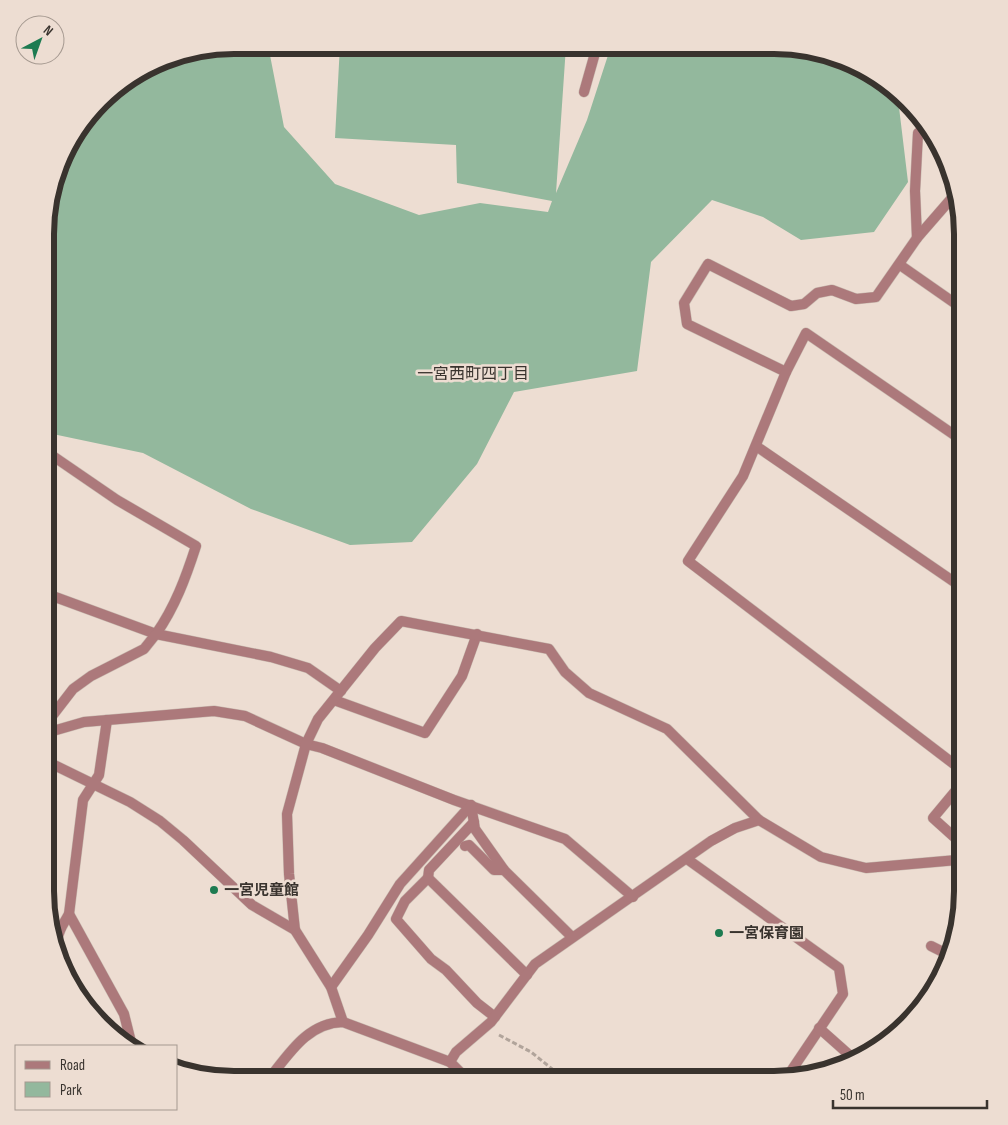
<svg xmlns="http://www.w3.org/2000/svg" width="1008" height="1125" font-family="'Sofia Sans Condensed','Noto Sans JP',sans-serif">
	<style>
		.green { fill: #93b89d }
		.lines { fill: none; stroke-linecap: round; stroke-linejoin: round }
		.minor-casing { stroke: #c9bbb1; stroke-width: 11 }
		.tertiary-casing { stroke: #c9bbb1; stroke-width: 11 }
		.path { stroke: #b1a49b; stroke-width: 3; stroke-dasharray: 5 2.5; stroke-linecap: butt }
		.minor { stroke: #ac797b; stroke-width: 10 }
		.tertiary { stroke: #ac797b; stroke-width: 10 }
		.poi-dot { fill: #1d7b51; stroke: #edddd2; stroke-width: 2 }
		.labels { text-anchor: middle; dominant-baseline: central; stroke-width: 5; stroke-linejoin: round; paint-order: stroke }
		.poi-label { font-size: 15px; font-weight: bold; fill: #39332e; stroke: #edddd2; text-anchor: start }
		.neighbourhood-label { font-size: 16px; fill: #39332e; stroke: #edddd2 }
		.rim { fill: none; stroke: #39332e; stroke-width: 6 }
	</style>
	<rect width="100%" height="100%" fill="#edddd2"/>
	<polygon class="green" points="234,45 268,45 284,127 335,184 419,215 480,203 548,212 552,201 457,183 456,145 335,138 340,45 566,46 556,193 587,120 611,46 799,47 879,77 898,99 908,182 874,232 801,240 763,217 712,200 651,262 637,371 514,392 477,464 412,542 350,545 251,509 143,453 48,433 49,197 70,139 106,96 116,94 124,88 120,86 173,55"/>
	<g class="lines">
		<g class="minor-casing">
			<g id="minor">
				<polyline points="584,92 597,46"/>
				<polyline points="917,238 915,191 918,133"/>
				<polyline points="900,265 963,309"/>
				<polyline points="786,372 687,324 684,303 708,264 791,306 804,304 817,293 832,290 856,299 876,297 917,238 957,192"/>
				<polyline points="963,441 806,333 786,372 743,476 688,561 963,771"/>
				<polyline points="756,446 963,588"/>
				<path d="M 47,594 L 156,634 C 175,607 186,577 196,546 L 117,500 L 47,452"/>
				<polyline points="334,700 425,733 462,676 477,634"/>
				<polyline points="46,724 73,689 91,676 144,649 156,634 271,657 308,668 341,691"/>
				<polyline points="46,733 84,722 214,711 245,716 306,744 322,748 454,800 565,839 633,897"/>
				<polyline points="46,761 130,802 160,821 183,840 252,905 295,930 331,987 343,1022"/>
				<polyline points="963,782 933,818 963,845"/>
				<polyline points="471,805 475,829 504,870 572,937"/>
				<polyline points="465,846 469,845 494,870 504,870"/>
				<polyline points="687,859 839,968 843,994 785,1080"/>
				<polyline points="428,878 429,870 474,822"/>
				<polyline points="69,914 124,1014 132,1046"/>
				<polyline points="295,930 289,874 287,814 306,744 318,719 375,648 401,621 549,649 565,672 589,693 667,729 759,820 821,857 866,868 957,860 963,857"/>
				<polyline points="51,932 61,928 69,914 83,800 99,775 107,720"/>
				<polyline points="931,946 947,954"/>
				<polyline points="54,947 61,928"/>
				<polyline points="331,987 368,935 400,884 471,805"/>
				<polyline points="495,1017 477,1003 446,970 431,959 396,919 405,901 428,878 527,975"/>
				<polyline points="819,1028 855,1060"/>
				<polyline points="450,1062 456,1052 491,1022 535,964 711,841 735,828 759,820"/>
			</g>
		</g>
		<g class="tertiary-casing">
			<path id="tertiary" d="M 268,1080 C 289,1054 307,1023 343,1022 L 450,1062 L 468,1080"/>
		</g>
		<polyline class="path" points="499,1035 531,1052 566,1080"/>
		<use href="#minor" class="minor"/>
		<use href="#tertiary" class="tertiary"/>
	</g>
	<g class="poi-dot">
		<circle cx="214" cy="890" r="5"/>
		<circle cx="719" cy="933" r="5"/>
	</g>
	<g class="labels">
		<g class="poi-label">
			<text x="224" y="890">一宮児童館</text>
			<text x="729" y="933">一宮保育園</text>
		</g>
		<g class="neighbourhood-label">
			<text x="473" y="374">一宮西町四丁目</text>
		</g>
	</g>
	<path d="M0 0H1008V1125H0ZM234 54H774A180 180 0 0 1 954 234V891A180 180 0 0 1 774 1071H234A180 180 0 0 1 54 891V234A180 180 0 0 1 234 54Z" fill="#edddd2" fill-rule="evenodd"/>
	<path class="rim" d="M234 54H774A180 180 0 0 1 954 234V891A180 180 0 0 1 774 1071H234A180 180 0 0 1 54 891V234A180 180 0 0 1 234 54Z"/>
	<rect x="15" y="1045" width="162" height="65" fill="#edddd2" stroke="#a59990"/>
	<rect x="25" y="1061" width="25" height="8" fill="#ac797b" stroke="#a59990"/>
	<text x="60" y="1070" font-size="15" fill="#39332e">Road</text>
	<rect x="25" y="1082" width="25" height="15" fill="#93b89d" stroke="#a59990"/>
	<text x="60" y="1095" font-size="15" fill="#39332e">Park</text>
	<g transform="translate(40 40) rotate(41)"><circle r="24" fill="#edddd2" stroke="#a59990"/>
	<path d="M0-4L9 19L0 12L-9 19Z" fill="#1d7b51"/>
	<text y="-8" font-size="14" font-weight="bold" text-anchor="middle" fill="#39332e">N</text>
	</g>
	<path d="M833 1100v8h154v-8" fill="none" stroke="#39332e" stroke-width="2.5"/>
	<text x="840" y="1100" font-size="15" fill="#39332e" stroke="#edddd2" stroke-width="4" paint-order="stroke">50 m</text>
</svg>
